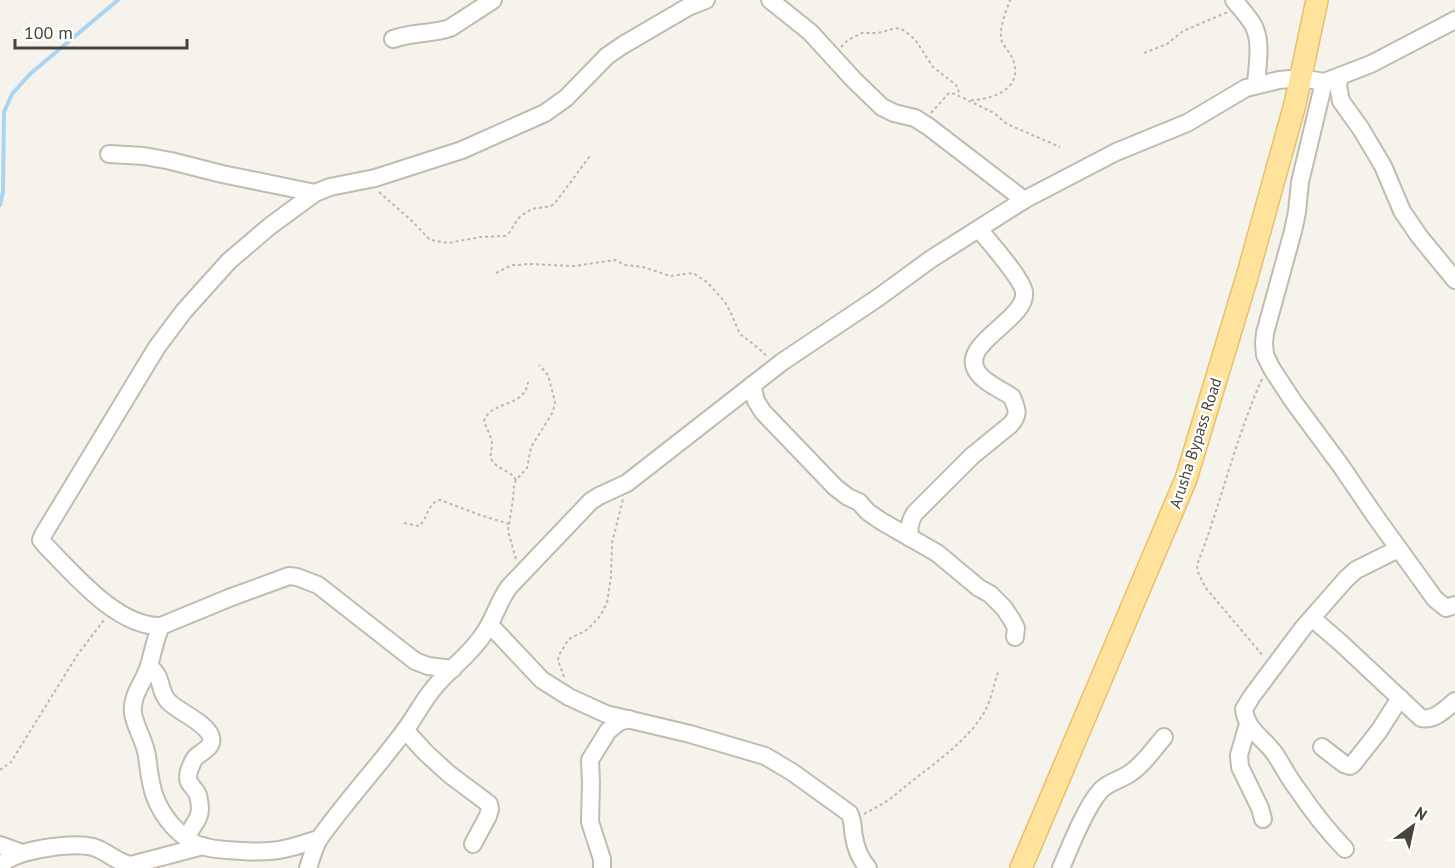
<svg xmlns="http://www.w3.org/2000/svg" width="1455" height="868" font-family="'PT Sans',sans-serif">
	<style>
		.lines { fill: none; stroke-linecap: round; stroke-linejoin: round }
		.stream { stroke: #a9d4f2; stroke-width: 4 }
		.minor-casing { stroke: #c2bbae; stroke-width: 20 }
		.major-casing { stroke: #e6c16a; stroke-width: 24 }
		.path { stroke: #c4b79f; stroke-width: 2; stroke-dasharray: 3 3; stroke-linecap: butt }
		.minor { stroke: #fff; stroke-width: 16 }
		.major { stroke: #ffe39c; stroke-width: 21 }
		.labels { text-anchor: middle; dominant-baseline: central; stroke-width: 5; stroke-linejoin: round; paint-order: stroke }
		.street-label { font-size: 16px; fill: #4b4439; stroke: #fff }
	</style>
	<rect width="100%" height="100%" fill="#f6f3ec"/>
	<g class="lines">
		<polyline class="stream" points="0,205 3,192 4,112 12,94 30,74 118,0"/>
		<g class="minor-casing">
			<g id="minor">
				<polyline points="770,0 810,32 854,80 882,107 894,113 915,118 929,127 1024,200"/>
				<path d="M 1234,0 C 1240,8 1247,15 1252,23 C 1263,40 1257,66 1256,85"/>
				<path d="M 393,39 C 412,32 432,34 450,28 L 493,0"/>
				<polyline points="1340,76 1338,86 1341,101 1361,129 1383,166 1402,211 1419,236 1455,280"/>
				<polyline points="1324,82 1300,182 1297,212 1293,231 1265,333 1264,343 1265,355 1272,369 1293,401 1341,466 1375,516 1435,599 1446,608 1455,605"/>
				<polyline points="109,154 144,156 171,161 222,174 315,193"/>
				<polyline points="752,385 756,401 763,412 835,487 848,497 859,502 868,512 881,521 937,553 979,588 990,594 1004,608 1012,620 1016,628 1015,637"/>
				<path d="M 910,538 C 909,528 909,522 915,513 L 972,456 L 1010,425 C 1020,414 1017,410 1012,397 C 1001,389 986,384 978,373 C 956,344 1028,320 1024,292 C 1022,278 989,242 979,229"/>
				<path d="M 1312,618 L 1342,644 L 1421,718 C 1435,721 1445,709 1455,701"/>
				<path d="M 490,625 L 542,680 L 569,697 L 606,714 L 690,734 L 765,756 L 792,772 L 849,813 C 854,821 852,828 854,837 C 856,849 860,859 868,868"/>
				<path d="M 161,626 C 155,639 153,652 149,666 C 144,682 131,695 133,713 C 135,727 145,741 147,756 C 149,770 150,784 155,797 C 163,818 180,838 201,846 C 214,850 229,850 242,851 C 257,852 273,852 288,848 C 298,846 308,842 319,839"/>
				<path d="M 149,666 C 152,669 156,672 158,677 C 162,686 161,694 169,702 C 179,712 207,723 211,737 C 214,748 200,752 195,758 C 192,762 191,766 189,771 C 185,785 194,785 198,795 C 199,799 200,805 200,809 C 200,821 190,827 187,838"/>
				<path d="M 453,669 L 428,666 L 415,661 L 318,585 L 297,577 L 289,576 L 229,598 L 161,626 C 117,627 74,574 45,545 L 41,540 L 43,535 L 157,347 L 184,311 L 229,261 L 270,226 L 315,193 L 330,187 L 375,178 L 462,150 L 545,113 L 566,98 L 607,56 L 623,45 L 688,7 L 706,0"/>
				<polyline points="1248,724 1239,755 1240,767 1260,808 1263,819"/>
				<polyline points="405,730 425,752 449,774 489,804 490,809 488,816 473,844"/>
				<polyline points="1322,747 1344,764 1350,766 1353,764 1379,731 1400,698"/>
				<polyline points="0,845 22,853"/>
				<path d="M 1345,849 C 1328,831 1312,811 1298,790 C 1289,779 1283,766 1275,754 C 1264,738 1246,730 1244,709 L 1252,696 L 1303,628 L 1346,579 L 1356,570 L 1398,549"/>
				<path d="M 0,866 C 3,863 6,860 11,858 C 28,849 74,842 93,847 C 107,851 117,863 131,865 L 203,846"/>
				<path d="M 308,868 L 315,847 L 319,839 C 344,804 373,772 399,738 C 412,723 420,705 433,689 C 448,670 469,656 483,635 C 494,620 498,602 509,587 L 591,501 L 599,496 L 627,483 L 782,362 L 879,297 L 931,259 L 1024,200 L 1116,152 L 1187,123 L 1246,88 L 1279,80 L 1301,78 L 1324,82 L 1371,64 L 1455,20"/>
				<polyline points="602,868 602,859 590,822 591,783 590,760 608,731 619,722 629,719"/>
				<path d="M 1061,868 C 1070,847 1086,806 1101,790 C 1109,782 1120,780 1129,774 C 1143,765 1153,750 1164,737"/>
			</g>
		</g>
		<g class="major-casing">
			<polyline id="major" points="1021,868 1186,479 1247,277 1295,104 1317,0"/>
		</g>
		<g class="path">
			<polyline points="841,47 848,40 862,33 878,33 896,28 903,30 910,35 916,41 933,67 956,85 958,88 959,95"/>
			<polyline points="1144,53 1167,44 1183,31 1228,12"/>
			<path d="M 971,100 C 991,100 1022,89 1014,63 C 1012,54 1005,48 1002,42 C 998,29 1006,12 1010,0"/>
			<polyline points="931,113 949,93 955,94 994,113 1007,124 1060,147"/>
			<polyline points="379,192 411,220 430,240 448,243 481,237 505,236 509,233 518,219 522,215 532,209 551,206 555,203 590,156"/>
			<polyline points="496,273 512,265 519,265 528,264 574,266 615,260 625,265 643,267 670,276 693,273 707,282 725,302 729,309 740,334 757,347 768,357"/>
			<path d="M 1262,379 C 1235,439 1221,504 1197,565 L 1198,572 L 1205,587 L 1264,657"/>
			<path d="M 516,480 C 511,471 500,470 494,463 C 488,457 492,451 492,444 C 492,437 486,428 484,421 C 491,400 525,408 528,382"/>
			<path d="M 404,523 L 419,526 C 428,518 428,502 440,500 L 480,515 L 509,524"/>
			<polyline points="516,559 508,531 513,499 514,486 516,480 527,468 531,447 553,412 555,402 548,375 539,365"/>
			<polyline points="564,677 558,660 559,655 569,639 585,631 590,627 600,616 607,603 611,576 612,543 623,499"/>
			<polyline points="0,770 11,762 78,654 104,620"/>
			<path d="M 864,814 L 884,803 L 894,796 C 923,770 965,746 985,711 C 991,700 994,684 998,672"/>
		</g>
		<use href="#minor" class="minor"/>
		<use href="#major" class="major"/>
	</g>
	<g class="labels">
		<g class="street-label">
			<text transform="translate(1195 443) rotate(-72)">Arusha Bypass Road</text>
		</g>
	</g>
	<g transform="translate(1413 826) rotate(33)" stroke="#ffffff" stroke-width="4.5" paint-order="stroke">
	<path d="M0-4.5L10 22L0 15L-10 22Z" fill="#4b4439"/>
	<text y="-9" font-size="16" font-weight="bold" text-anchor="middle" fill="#4b4439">N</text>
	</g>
	<path d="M15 39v9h172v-9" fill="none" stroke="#4b4439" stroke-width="3"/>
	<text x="24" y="39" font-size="18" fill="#4b4439" stroke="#ffffff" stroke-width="4.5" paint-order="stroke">100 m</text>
</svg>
